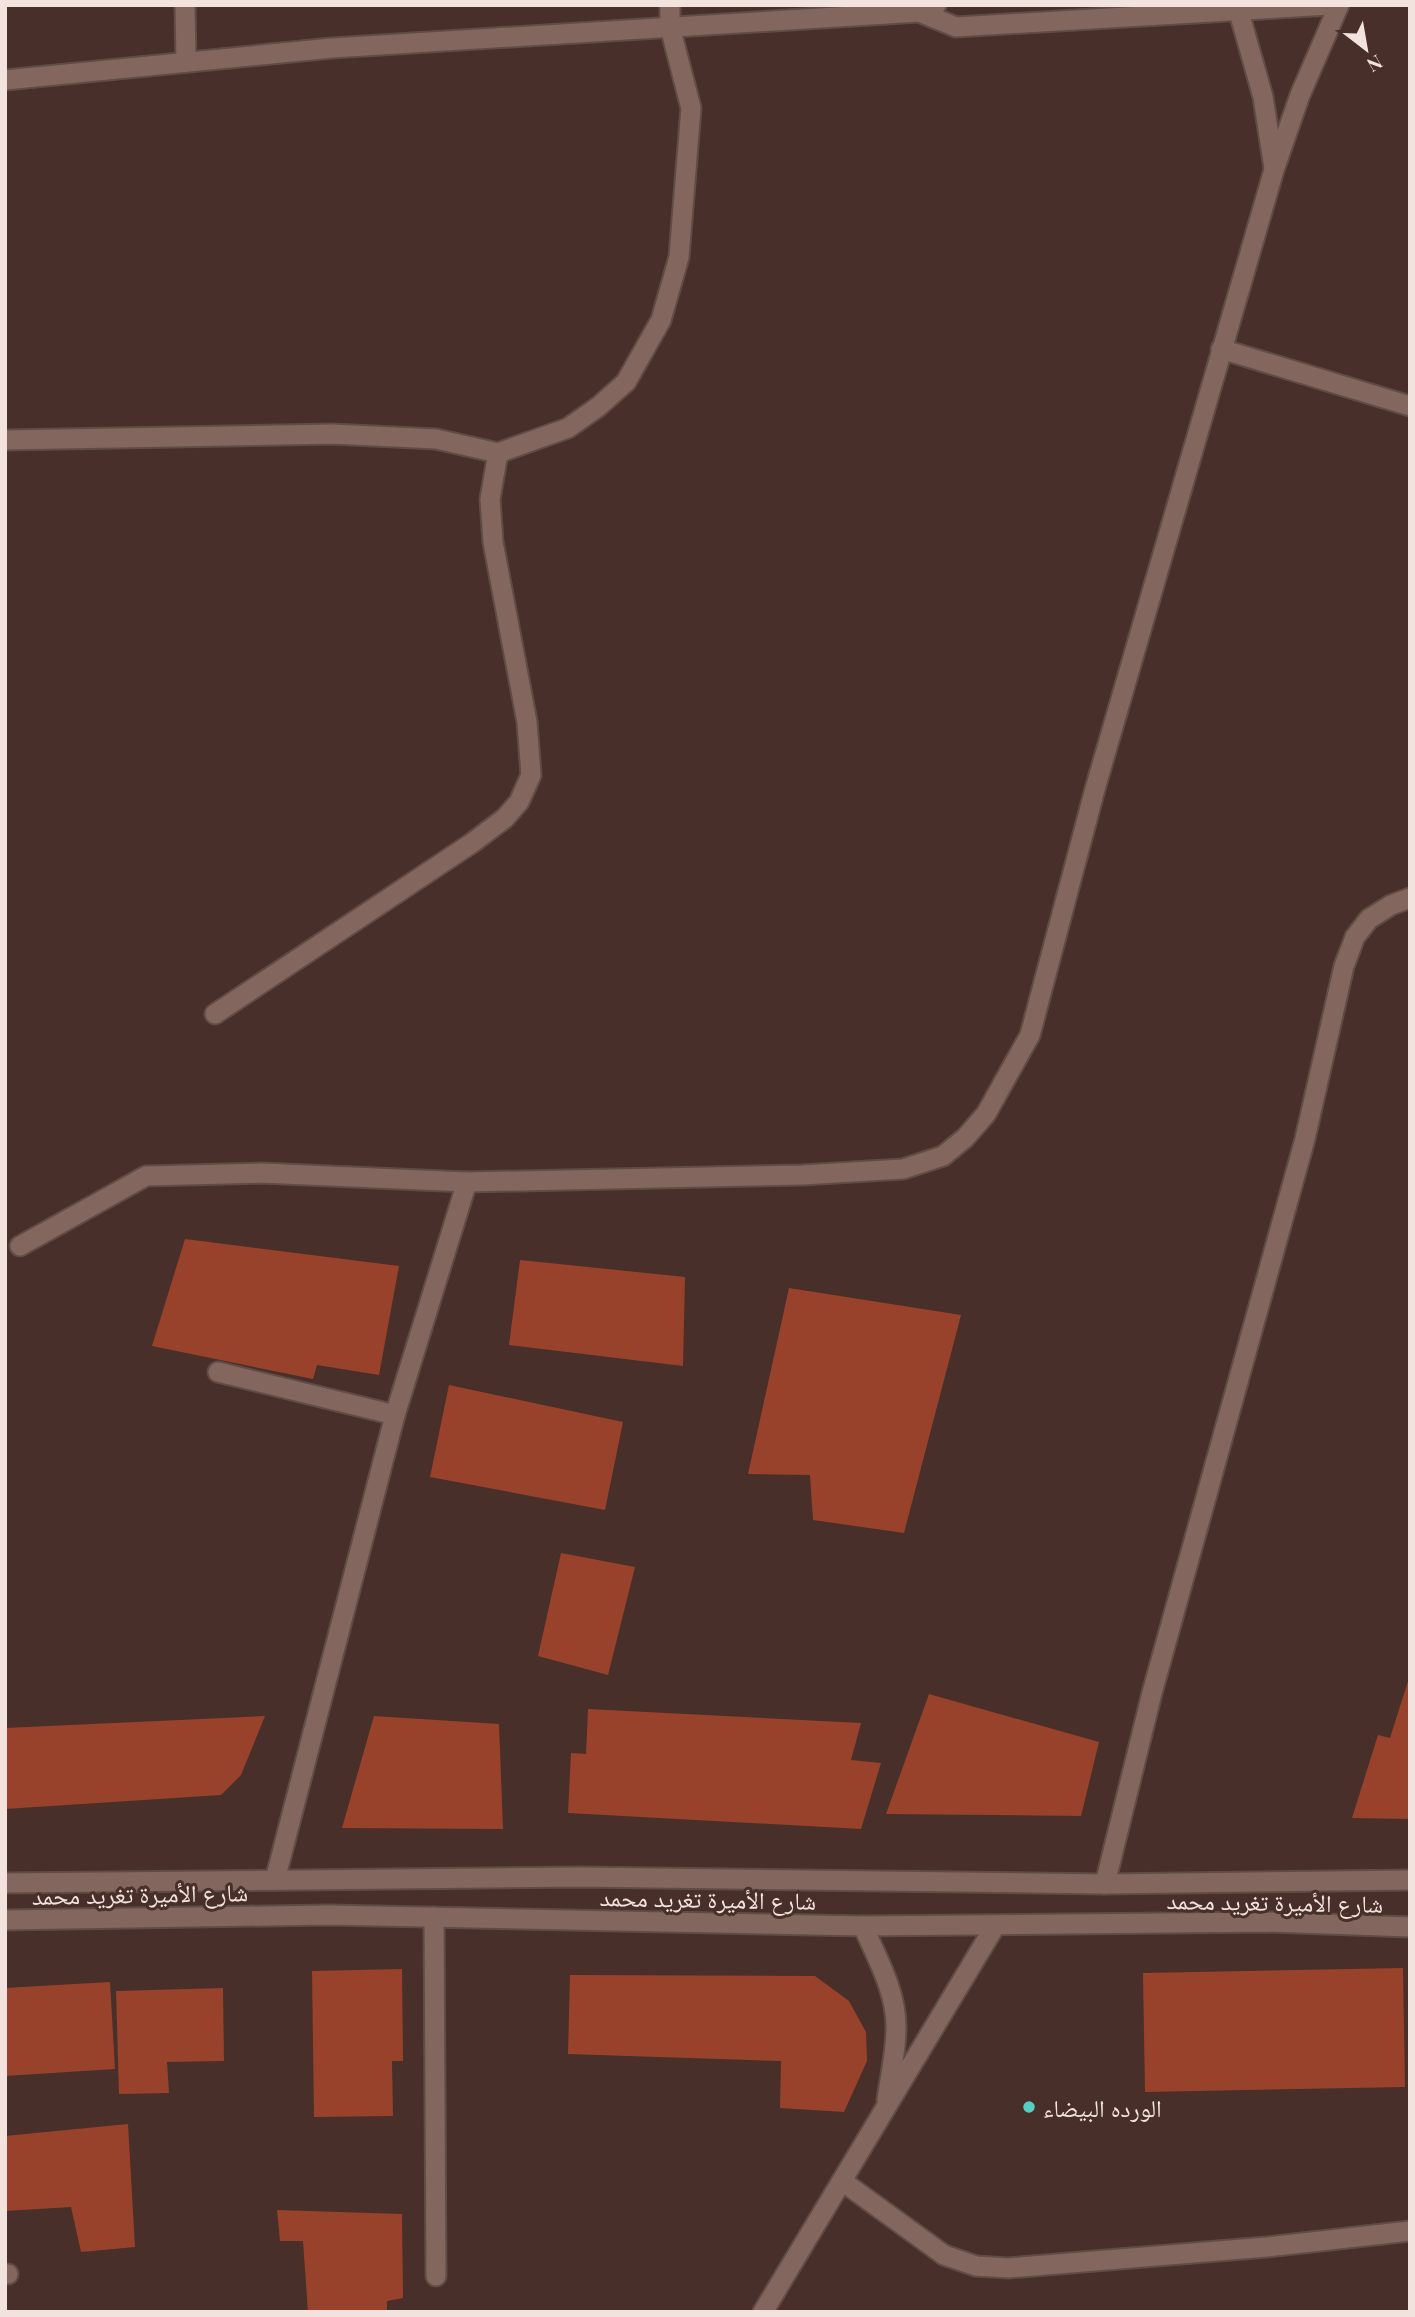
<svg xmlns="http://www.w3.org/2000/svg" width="1415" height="2317" font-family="'Playfair Display','Noto Naskh Arabic',serif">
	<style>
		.building { fill: #98422c }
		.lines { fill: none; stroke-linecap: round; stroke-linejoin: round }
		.service-casing { stroke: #604c46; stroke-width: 23 }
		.minor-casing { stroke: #604c46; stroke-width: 23 }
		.tertiary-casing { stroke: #604c46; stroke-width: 23 }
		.service { stroke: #83675f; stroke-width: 19 }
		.minor { stroke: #83675f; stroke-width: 19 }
		.tertiary { stroke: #83675f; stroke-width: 19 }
		.poi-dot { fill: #57cec1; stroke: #482f29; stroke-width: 2.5 }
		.labels { text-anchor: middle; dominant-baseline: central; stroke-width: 6; stroke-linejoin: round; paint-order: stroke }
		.street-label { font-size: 24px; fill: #f3e3de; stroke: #482f29 }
		.poi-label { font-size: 24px; fill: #f3e3de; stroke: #482f29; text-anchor: start }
	</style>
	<rect width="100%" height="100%" fill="#482f29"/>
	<g class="building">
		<polygon points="185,1239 399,1266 379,1375 317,1365 313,1379 152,1346"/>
		<polygon points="520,1260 685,1277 683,1366 509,1345"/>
		<polygon points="789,1288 961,1315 904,1533 813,1520 810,1475 748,1474"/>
		<polygon points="449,1385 623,1422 605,1510 430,1477"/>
		<polygon points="561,1553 635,1567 608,1675 538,1656"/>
		<polygon points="1409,1678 1410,1819 1352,1818 1378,1735 1390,1738"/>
		<polygon points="929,1694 1099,1742 1081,1816 886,1814"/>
		<polygon points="588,1709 861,1723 851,1760 881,1763 861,1829 568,1813 571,1753 586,1754"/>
		<polygon points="265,1716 241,1775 221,1795 5,1809 5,1728"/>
		<polygon points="374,1716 499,1724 503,1829 342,1828"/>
		<polygon points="1403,1968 1405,2087 1145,2092 1143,1973"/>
		<polygon points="402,1969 403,2061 392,2061 393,2116 314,2117 312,1971"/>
		<polygon points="570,1975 815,1976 849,2001 866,2032 867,2061 844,2112 780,2108 781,2061 568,2054"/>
		<polygon points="110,1982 115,2069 5,2076 5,1988"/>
		<polygon points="223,1988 224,2061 167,2062 169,2093 119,2094 116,1991"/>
		<polygon points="128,2124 135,2247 81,2252 71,2207 5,2211 5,2136"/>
		<polygon points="277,2210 402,2214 403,2298 387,2301 387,2312 308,2312 303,2241 280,2241"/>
	</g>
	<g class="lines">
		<g class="service-casing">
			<g id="service">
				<polyline points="434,1917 436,2276"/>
				<polyline points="842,2181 944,2255"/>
			</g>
		</g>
		<g class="minor-casing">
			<g id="minor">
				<polyline points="185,5 186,61"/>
				<polyline points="1237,5 1263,97 1274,168"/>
				<polyline points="919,12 956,27 1329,5"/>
				<polyline points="5,80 332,48 919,12 936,5"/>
				<polyline points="1221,349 1410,406"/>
				<polyline points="5,440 332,434 436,439 498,453"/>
				<polyline points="215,1014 472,843 505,818 519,802 531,775 527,722 493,542 490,499 498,453 568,428 598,407 626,382 661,320 679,257 691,108 670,27 670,5"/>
				<polyline points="20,1246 146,1176 261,1173 467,1182 802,1175 903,1169 943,1156 965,1138 986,1114 1030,1035 1095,789 1274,170 1300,95 1339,5"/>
				<polyline points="218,1372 395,1415"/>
				<polyline points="275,1880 395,1415 467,1182"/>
				<polyline points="1105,1884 1152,1693 1305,1139 1344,966 1355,937 1369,919 1391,905 1410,898"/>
				<path d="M 863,1926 C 877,1958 897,1993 896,2029 C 896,2052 890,2077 887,2100"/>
				<polyline points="944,2255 976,2266 1008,2268 1267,2247 1410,2231"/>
				<polyline points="5,2274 8,2274"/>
				<polyline points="763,2312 995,1926"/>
			</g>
		</g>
		<g class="tertiary-casing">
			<g id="tertiary">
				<polyline points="5,1883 580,1877 1105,1884 1410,1880"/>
				<polyline points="5,1920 328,1915 863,1926 1268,1922 1410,1927"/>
			</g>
		</g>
		<use href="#service" class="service"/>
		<use href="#minor" class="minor"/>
		<use href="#tertiary" class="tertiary"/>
	</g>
	<circle class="poi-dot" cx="1029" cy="2107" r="7"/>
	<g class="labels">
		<g class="street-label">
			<text transform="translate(140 1893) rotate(-1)">شارع الأميرة تغريد محمد</text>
			<text transform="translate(708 1898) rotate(1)">شارع الأميرة تغريد محمد</text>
			<text transform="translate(1275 1901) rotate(1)">شارع الأميرة تغريد محمد</text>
		</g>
		<g class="poi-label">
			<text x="1043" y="2107">الورده البيضاء</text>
		</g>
	</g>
	<rect width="1415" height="2317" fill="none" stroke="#f3e3de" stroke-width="14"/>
	<g transform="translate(1366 49) rotate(149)" stroke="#482f29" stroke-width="5" paint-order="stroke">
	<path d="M0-5L12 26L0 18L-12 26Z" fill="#f3e3de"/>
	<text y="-10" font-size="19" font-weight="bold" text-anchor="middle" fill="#f3e3de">N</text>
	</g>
</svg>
